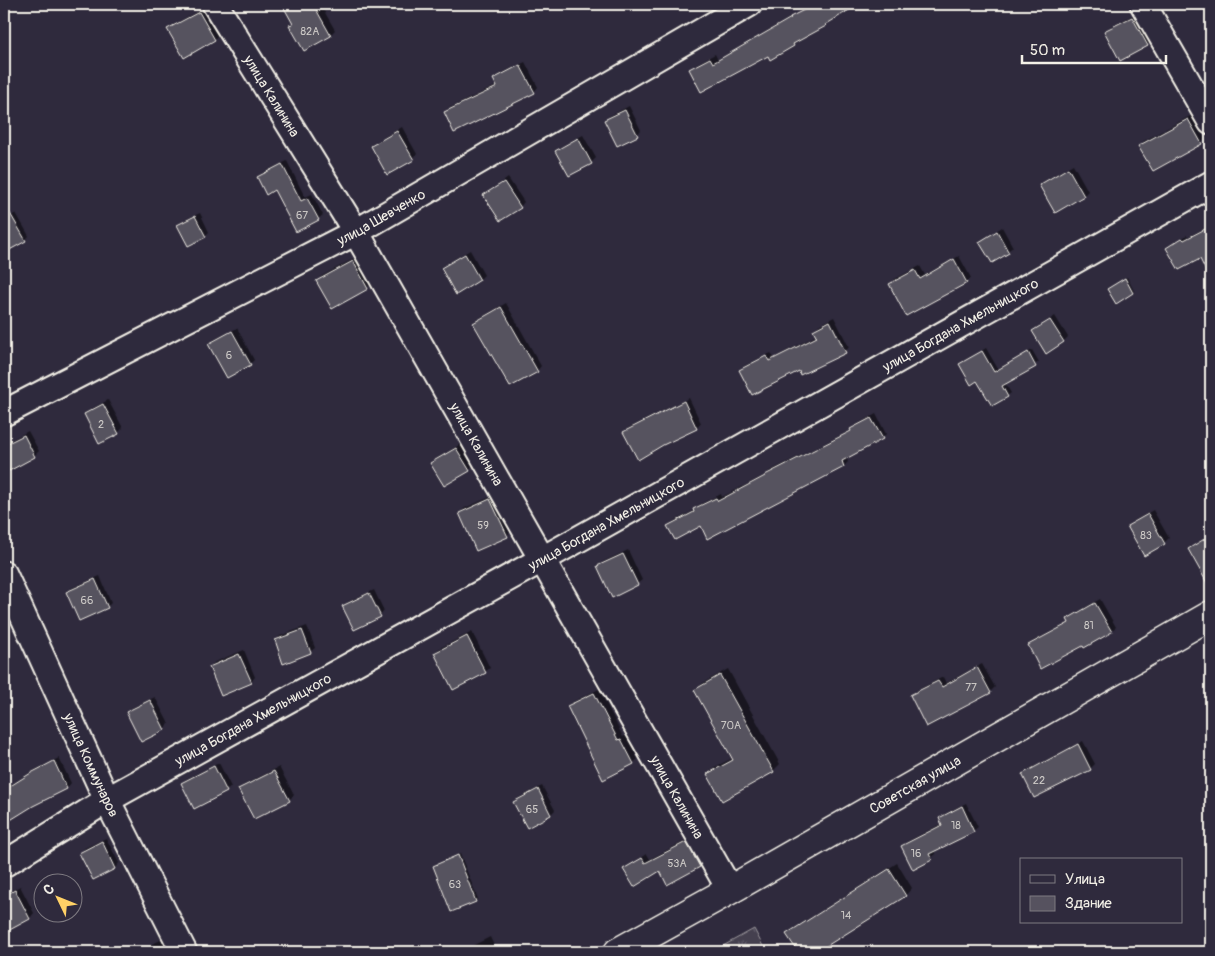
<svg xmlns="http://www.w3.org/2000/svg" width="1215" height="956" font-family="Pangolin,sans-serif">
	<style>
		.grass { fill: url(#grass-tufts); stroke: #9c989c }
		.shadow { fill: #0007 }
		.building { fill: #56525f; stroke: #f4f1e8 }
		.lines { fill: none; stroke-linecap: round; stroke-linejoin: round }
		.minor-casing { stroke: #f4f1e8; stroke-width: 29 }
		.highway-casing { stroke: #f4f1e8; stroke-width: 31 }
		.minor { stroke: #2f2a3d; stroke-width: 25 }
		.highway { stroke: #2f2a3d; stroke-width: 28 }
		.labels { text-anchor: middle; dominant-baseline: central; stroke-width: 4.5; stroke-linejoin: round; paint-order: stroke }
		.number-label { font-size: 11px; fill: #ccc9c6 }
		.street-label { font-size: 14px; fill: #f4f1e8; stroke: #2f2a3d }
	</style>
	<defs>
		<pattern id="grass-tufts" width="24" height="20" patternUnits="userSpaceOnUse" patternTransform="scale(1.25)"><rect width="24" height="20" fill="#454050"/><path d="M3 7l-1-3M5 7V3M7 7l1-3M15 17l-1-3M17 17v-4M19 17l1-3" fill="none" stroke="#605c69"/></pattern>
	</defs>
	<rect width="100%" height="100%" fill="#2f2a3d"/>
	<filter id="ink" filterUnits="userSpaceOnUse"><feTurbulence type="fractalNoise" baseFrequency=".02" numOctaves="2"/><feDisplacementMap in="SourceGraphic" scale="10" xChannelSelector="R" yChannelSelector="G"/><feConvolveMatrix kernelMatrix="1 2 1 2 8 2 1 2 1" color-interpolation-filters="sRGB"/></filter>
	<g filter="url(#ink)">
		<polygon class="grass" points="754,929 766,952 712,952"/>
		<g class="shadow">
			<polygon points="283,4 320,4 335,30 330,35 304,49 291,26 294,23"/>
			<polygon points="814,4 857,4 825,25 771,58 769,54 691,69 695,65 715,54 718,60"/>
			<polygon points="204,8 219,35 214,39 169,29 173,25"/>
			<polygon points="1137,13 1152,41 1147,45 1106,32 1110,27"/>
			<polygon points="525,62 538,87 534,92 446,112 450,108 498,85 495,80 499,75"/>
			<polygon points="629,106 641,130 637,135 605,121 610,116"/>
			<polygon points="1192,115 1205,139 1201,143 1140,146 1144,141"/>
			<polygon points="402,127 417,154 413,158 372,146 377,142"/>
			<polygon points="583,135 596,158 591,163 569,175 556,151 561,147"/>
			<polygon points="287,161 305,197 312,194 323,215 318,219 258,177 263,173"/>
			<polygon points="1073,164 1088,191 1084,195 1040,185 1045,181"/>
			<polygon points="508,178 524,202 520,207 485,195"/>
			<polygon points="16,213 29,236 25,240 8,250 4,242 4,220"/>
			<polygon points="200,213 209,232 205,236 179,225 183,221"/>
			<polygon points="1211,225 1211,257 1203,262 1200,257 1168,248 1187,235 1188,237"/>
			<polygon points="1002,227 1013,247 992,262 981,242"/>
			<polygon points="470,250 484,275 480,279 457,293 442,268 447,264"/>
			<polygon points="959,256 971,278 967,282 907,315 891,284 895,279 920,266 925,275"/>
			<polygon points="357,257 372,283 367,288 332,307 318,281 322,276"/>
			<polygon points="1127,277 1134,291 1133,292 1111,287"/>
			<polygon points="506,303 541,366 537,371 475,324 479,319"/>
			<polygon points="1055,316 1068,337 1063,342 1033,331"/>
			<polygon points="834,317 849,347 845,352 799,369 741,370 745,366 771,353 774,358 817,335 815,330 819,325"/>
			<polygon points="237,328 254,360 250,364 210,344 214,340"/>
			<polygon points="986,348 998,369 1032,350 1039,362 1005,383 1011,393 1007,396 978,379 961,364"/>
			<polygon points="4,364 9,373 4,378"/>
			<polygon points="689,398 701,423 697,428 663,444 625,432 629,428"/>
			<polygon points="108,400 123,428 118,433 85,414 90,410"/>
			<polygon points="876,414 886,434 882,438 846,457 848,462 844,466 804,486 702,524 668,526 673,522 695,510 699,505 721,494 722,497 766,475 770,471 852,430 856,425"/>
			<polygon points="28,431 39,451 34,456 10,469 4,457 4,444"/>
			<polygon points="461,444 473,465 469,470 432,463 436,459"/>
			<polygon points="495,495 511,531 507,536 460,513 465,508"/>
			<polygon points="1153,510 1169,538 1164,543 1145,554 1129,526 1133,522"/>
			<polygon points="1211,534 1211,567 1202,572 1189,549"/>
			<polygon points="628,550 642,580 637,584 598,566 603,562"/>
			<polygon points="100,576 111,603 107,607 68,592 72,588"/>
			<polygon points="374,590 384,611 380,616 344,606 348,602"/>
			<polygon points="1100,599 1116,627 1111,631 1083,645 1029,645 1034,641 1070,622 1069,619 1073,615"/>
			<polygon points="307,626 315,648 310,652 276,641 280,636"/>
			<polygon points="472,632 490,668 485,672 435,653 440,648"/>
			<polygon points="244,650 255,677 251,682 210,667 215,662"/>
			<polygon points="982,664 995,687 991,691 926,725 912,695 916,691 943,677 946,683"/>
			<polygon points="728,669 780,764 773,771 708,774 715,767 733,758 696,690 703,683"/>
			<polygon points="599,689 623,737 626,735 638,759 633,763 568,707 573,702"/>
			<polygon points="155,697 169,724 164,729 128,713 132,708"/>
			<polygon points="1083,741 1095,764 1090,769 1024,775 1028,770"/>
			<polygon points="59,758 71,783 67,788 32,805 4,822 4,789 37,769"/>
			<polygon points="219,763 231,787 226,791 183,783 187,779"/>
			<polygon points="279,767 294,795 289,800 240,789 244,785"/>
			<polygon points="542,786 555,810 551,814 515,802 519,798"/>
			<polygon points="966,803 978,827 973,831 934,851 936,854 931,858 913,868 902,846 907,842 943,823 940,818 945,814"/>
			<polygon points="106,838 119,863 115,868 93,878 81,853 85,848"/>
			<polygon points="691,838 704,862 699,866 660,870 624,870 647,854 650,859"/>
			<polygon points="460,854 478,899 476,901 434,866"/>
			<polygon points="897,863 912,888 906,895 815,952 799,952 788,935 795,928"/>
			<polygon points="20,886 34,913 30,918 8,929 4,920 4,895"/>
			<polygon points="167,937 174,952 147,952 146,949 150,945"/>
			<polygon points="490,937 497,952 466,952 470,947"/>
		</g>
		<g class="building">
			<polygon points="282,4 313,4 331,36 304,51 289,25 293,24"/>
			<polygon points="816,4 859,4 825,25 826,26 793,44 794,46 770,60 768,56 701,92 689,69 710,58 713,63 791,18 790,17"/>
			<polygon points="199,12 215,40 184,58 167,29"/>
			<polygon points="1132,17 1148,46 1120,61 1104,31"/>
			<polygon points="520,65 535,93 454,133 444,112 497,87 493,79"/>
			<polygon points="625,110 638,136 617,146 604,120"/>
			<polygon points="1188,119 1202,144 1153,171 1138,146"/>
			<polygon points="397,131 414,160 387,175 371,146"/>
			<polygon points="578,138 592,164 569,176 555,151"/>
			<polygon points="282,164 301,201 307,198 319,220 296,232 274,190 266,195 257,177"/>
			<polygon points="1068,168 1084,196 1055,213 1039,185"/>
			<polygon points="504,182 521,208 500,221 483,195"/>
			<polygon points="4,203 26,241 4,253"/>
			<polygon points="195,216 206,237 188,246 177,225"/>
			<polygon points="1207,228 1211,237 1211,281 1200,259 1179,270 1166,248 1182,238 1184,240"/>
			<polygon points="997,231 1009,253 992,263 979,242"/>
			<polygon points="465,254 480,280 456,295 441,268"/>
			<polygon points="954,259 967,283 906,316 889,284 915,270 920,279"/>
			<polygon points="353,261 368,289 332,309 316,281"/>
			<polygon points="1125,278 1133,293 1116,304 1107,289"/>
			<polygon points="501,307 538,372 510,387 473,323"/>
			<polygon points="1050,320 1064,342 1046,354 1032,331"/>
			<polygon points="830,321 846,353 800,375 799,371 752,395 739,370 766,356 769,361 817,337 813,330"/>
			<polygon points="232,331 251,365 227,378 208,344"/>
			<polygon points="982,351 994,372 1028,352 1036,367 1002,386 1008,397 992,406 977,381 971,385 959,364"/>
			<polygon points="684,401 697,429 663,445 638,460 623,432"/>
			<polygon points="103,404 119,434 99,444 84,414"/>
			<polygon points="871,418 883,439 842,461 844,467 707,539 701,526 675,540 667,526 694,512 693,509 716,498 718,501 765,476 765,475 851,431 850,429"/>
			<polygon points="24,435 35,457 9,471 4,460 4,445"/>
			<polygon points="456,448 470,471 444,486 430,463"/>
			<polygon points="490,499 508,537 476,551 459,513"/>
			<polygon points="1148,514 1165,544 1144,556 1127,526"/>
			<polygon points="1211,535 1211,590 1188,549"/>
			<polygon points="623,554 638,585 612,598 597,566"/>
			<polygon points="95,579 108,608 79,621 66,592"/>
			<polygon points="369,593 381,617 354,630 342,606"/>
			<polygon points="1095,603 1112,632 1084,648 1083,646 1040,669 1028,645 1069,623 1067,619"/>
			<polygon points="302,630 311,653 283,664 275,640"/>
			<polygon points="467,636 486,673 453,690 434,653"/>
			<polygon points="239,654 252,683 221,696 209,667"/>
			<polygon points="977,667 991,693 926,727 910,695 938,681 942,687"/>
			<polygon points="720,675 774,772 722,801 707,774 733,760 694,690"/>
			<polygon points="594,693 618,740 621,739 634,764 603,780 567,706"/>
			<polygon points="150,700 165,730 141,742 126,712"/>
			<polygon points="1078,744 1091,770 1034,798 1022,774"/>
			<polygon points="54,761 67,789 33,806 4,824 4,790 31,773"/>
			<polygon points="214,766 227,792 194,809 181,783"/>
			<polygon points="274,771 290,801 254,819 238,789"/>
			<polygon points="538,789 551,815 527,828 513,802"/>
			<polygon points="962,806 974,832 929,854 932,860 913,870 901,846 942,825 939,818"/>
			<polygon points="102,841 115,869 93,880 79,853"/>
			<polygon points="686,842 700,867 667,885 660,871 634,887 623,869 642,858 645,863"/>
			<polygon points="458,855 476,902 451,912 433,866"/>
			<polygon points="889,869 906,896 817,952 798,952 786,934"/>
			<polygon points="15,890 30,919 4,933 4,896"/>
		</g>
		<g class="lines">
			<g class="minor-casing">
				<g id="minor">
					<path id="s1" d="M 215,4 L 356,232 L 730,890"/>
					<polyline points="1143,4 1211,122"/>
					<path id="s2" d="M 4,413 L 356,232 L 749,4"/>
					<path id="s3" d="M 4,574 L 107,800 L 184,952"/>
					<path id="s4" d="M 4,864 L 107,800 L 543,559 L 1211,184"/>
				</g>
			</g>
			<g class="highway-casing">
				<g id="highway">
					<path id="s5" d="M 618,952 L 730,890 L 1211,615"/>
				</g>
			</g>
			<use href="#minor" class="minor"/>
			<use href="#highway" class="highway"/>
		</g>
	</g>
	<g class="labels">
		<g class="number-label">
			<text x="310" y="31">82А</text>
			<text x="302" y="215">67</text>
			<text x="229" y="355">6</text>
			<text x="101" y="424">2</text>
			<text x="483" y="525">59</text>
			<text x="1146" y="535">83</text>
			<text x="87" y="600">66</text>
			<text x="1089" y="625">81</text>
			<text x="971" y="687">77</text>
			<text x="731" y="725">70А</text>
			<text x="1039" y="780">22</text>
			<text x="532" y="809">65</text>
			<text x="956" y="825">18</text>
			<text x="916" y="853">16</text>
			<text x="677" y="863">53А</text>
			<text x="455" y="884">63</text>
			<text x="846" y="915">14</text>
		</g>
		<g class="street-label">
			<text stroke="none"><textPath href="#s1" startOffset="108">улица Калинина</textPath></text>
			<text stroke="none"><textPath href="#s2" startOffset="425">улица Шевченко</textPath></text>
			<text stroke="none"><textPath href="#s4" startOffset="1098">улица Богдана Хмельницкого</textPath></text>
			<text stroke="none"><textPath href="#s1" startOffset="512">улица Калинина</textPath></text>
			<text stroke="none"><textPath href="#s4" startOffset="692">улица Богдана Хмельницкого</textPath></text>
			<text stroke="none"><textPath href="#s4" startOffset="288">улица Богдана Хмельницкого</textPath></text>
			<text stroke="none"><textPath href="#s3" startOffset="210">улица Коммунаров</textPath></text>
			<text stroke="none"><textPath href="#s5" startOffset="341">Советская улица</textPath></text>
			<text stroke="none"><textPath href="#s1" startOffset="918">улица Калинина</textPath></text>
		</g>
	</g>
	<rect width="1215" height="956" fill="none" stroke="#2f2a3d" stroke-width="20"/>
	<rect x="10" y="10" width="1195" height="936" fill="none" stroke="#f4f1e8" stroke-width="2" filter="url(#ink)"/>
	<rect x="1020" y="858" width="162" height="65" fill="#2f2a3d" stroke="#7e7a81"/>
	<rect x="1030" y="875" width="25" height="8" fill="#2f2a3d" stroke="#7e7a81"/>
	<text x="1065" y="884" font-size="15" fill="#f4f1e8">Улица</text>
	<rect x="1030" y="896" width="25" height="15" fill="#56525f" stroke="#7e7a81"/>
	<text x="1065" y="908" font-size="15" fill="#f4f1e8">Здание</text>
	<g transform="translate(58 898) rotate(313)"><circle r="24" fill="#2f2a3d" stroke="#7e7a81"/>
	<path d="M0-4L9 19L0 12L-9 19Z" fill="#ffd166"/>
	<text y="-8" font-size="14" font-weight="bold" text-anchor="middle" fill="#f4f1e8">С</text>
	</g>
	<path d="M1022 55v8h144v-8" fill="none" stroke="#f4f1e8" stroke-width="2.5"/>
	<text x="1030" y="55" font-size="15" fill="#f4f1e8" stroke="#2f2a3d" stroke-width="4" paint-order="stroke">50 m</text>
</svg>
